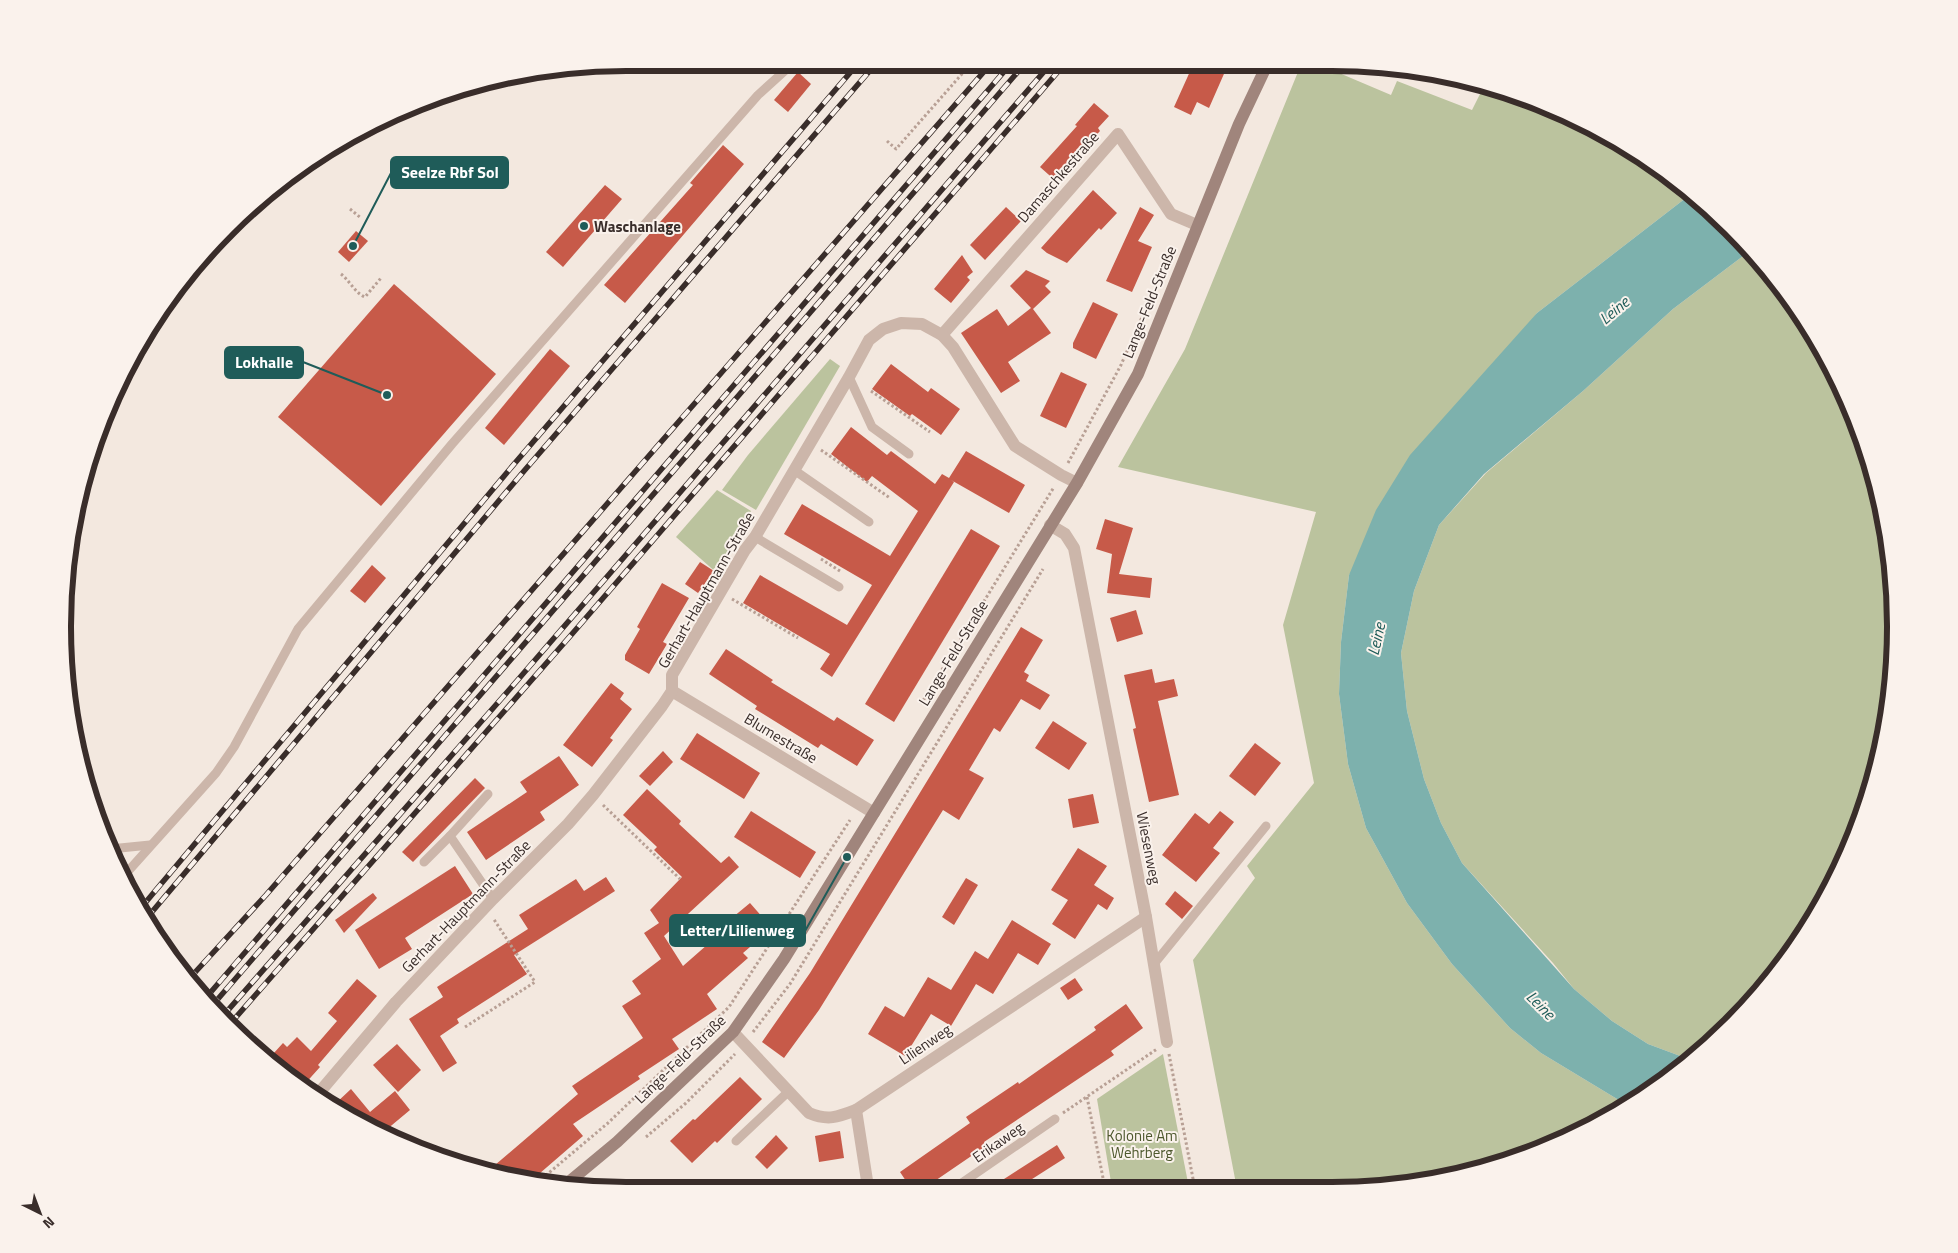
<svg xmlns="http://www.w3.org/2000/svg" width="1958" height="1253" font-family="'Titillium Web',sans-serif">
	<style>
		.green { fill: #bbc39e }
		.water { fill: #7db1ad }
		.building { fill: #c75a49 }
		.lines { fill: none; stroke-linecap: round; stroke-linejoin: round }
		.path { stroke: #b8a095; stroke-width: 3; stroke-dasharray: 2.5 2.5; stroke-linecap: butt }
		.lane { stroke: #ccb6aa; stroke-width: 9 }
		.street { stroke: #ccb6aa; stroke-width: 12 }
		.secondary { stroke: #a0857c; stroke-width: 12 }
		.rail-casing { stroke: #392d2a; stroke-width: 5.5 }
		.rail { stroke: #faf2ec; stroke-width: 4; stroke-dasharray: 11; stroke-linecap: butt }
		.poi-dot { fill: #1f5c59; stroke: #faf2ec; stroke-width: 2 }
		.labels { text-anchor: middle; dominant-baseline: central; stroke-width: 4; stroke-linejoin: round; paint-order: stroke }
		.street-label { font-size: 15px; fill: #392d2a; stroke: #faf2ec }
		.poi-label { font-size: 15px; font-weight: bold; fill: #392d2a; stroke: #faf2ec; text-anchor: start }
		.park-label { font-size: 15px; fill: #4d582d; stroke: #faf2ec }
		.water-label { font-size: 16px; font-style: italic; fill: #1f5c59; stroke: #faf2ec }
		.rim { fill: none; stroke: #392d2a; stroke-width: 6 }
		.leader { fill: none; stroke: #1f5c59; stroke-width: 2 }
		.callout-dot { fill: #1f5c59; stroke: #faf2ec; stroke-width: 2 }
		.callout { fill: #1f5c59; stroke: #1f5c59; stroke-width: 2 }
		.callout-label { font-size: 16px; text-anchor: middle; font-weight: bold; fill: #fff }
	</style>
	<rect width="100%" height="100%" fill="#f3e8df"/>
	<g class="green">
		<polygon points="1300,67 1325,67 1391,95 1397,81 1472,110 1483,88 1548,106 1675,179 1691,194 1537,313 1349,575 1341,642 1339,694 1348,764 1366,828 1407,903 1452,964 1510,1028 1541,1053 1627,1105 1613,1115 1478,1171 1369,1189 1237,1189 1193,960 1255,878 1247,866 1314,783 1283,625 1316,512 1118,467 1185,349"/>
		<polygon points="1751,250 1820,345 1866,445 1891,553 1894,664 1876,773 1837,876 1779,970 1703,1051 1691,1060 1648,1044 1612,1021 1574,989 1553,963 1462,863 1441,823 1424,779 1407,711 1401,653 1414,591 1439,525 1486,473 1583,391 1673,309"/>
		<polygon points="830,359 840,366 756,510 722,490 748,455"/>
		<polygon points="717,490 751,511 718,574 676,537"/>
		<polygon points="1163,1054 1189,1188 1112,1188 1097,1099"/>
	</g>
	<polygon class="water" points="1691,194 1751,250 1673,309 1583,391 1484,474 1439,525 1414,591 1401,653 1407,711 1424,779 1441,823 1462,863 1574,989 1612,1021 1648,1044 1691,1060 1627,1105 1541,1053 1510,1028 1452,964 1407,903 1366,828 1348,764 1339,694 1341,642 1349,575 1376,510 1410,455 1537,313"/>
	<g class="building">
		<polygon points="1192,67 1227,67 1209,108 1197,102 1191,115 1174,107"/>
		<polygon points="798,72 811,84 788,112 774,100"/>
		<polygon points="1094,103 1109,116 1098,128 1100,131 1077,156 1079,157 1057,182 1040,167 1077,126 1075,125"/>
		<polygon points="723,145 744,164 625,303 604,285 693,185 690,183"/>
		<polygon points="605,185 622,199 563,267 546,252"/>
		<polygon points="1093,190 1117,213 1101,230 1099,228 1067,263 1047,253 1041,248"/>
		<polygon points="1006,207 1021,221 985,260 970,245"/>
		<polygon points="1140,207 1154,215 1138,241 1152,247 1132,292 1106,281"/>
		<polygon points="356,231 368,241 349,262 338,252"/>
		<polygon points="962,255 973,272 967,277 970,280 951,303 934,289"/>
		<polygon points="1026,270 1050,281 1045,286 1051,292 1033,309 1051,333 1008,362 1020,381 1001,393 961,333 997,309 1008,326 1031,308 1010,286"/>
		<polygon points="394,284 496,374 381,506 278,417"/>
		<polygon points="1093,302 1118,314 1096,359 1073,348 1073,343"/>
		<polygon points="550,349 570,366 504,445 485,428"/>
		<polygon points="891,364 928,392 931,388 960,409 941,435 912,414 910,416 872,389"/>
		<polygon points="1061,372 1087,384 1066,428 1040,416"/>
		<polygon points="851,427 887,455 891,451 935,484 942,474 949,478 966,451 1025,485 1009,513 951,480 954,482 832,677 820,669 830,654 743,603 760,575 847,625 872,585 784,534 802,504 890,556 918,511 872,476 867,482 831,454"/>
		<polygon points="1105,519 1133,528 1119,574 1152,578 1150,598 1107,593 1112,554 1096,549"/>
		<polygon points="971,529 1000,546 894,722 865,704"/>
		<polygon points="700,562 714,571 698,593 685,584"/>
		<polygon points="372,565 386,578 365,603 350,591"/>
		<polygon points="662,583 689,598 663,642 667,644 649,674 625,660 625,655 640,629 637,627"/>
		<polygon points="1136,610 1143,634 1117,642 1110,618"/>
		<polygon points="1021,627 1043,640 1024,672 1029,675 1026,681 1050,695 1040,710 1021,699 1000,732 994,728 969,770 984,778 959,820 943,810 819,1010 784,1058 762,1042 810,973"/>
		<polygon points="726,649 773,680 771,682 834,721 837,717 874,740 857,766 821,744 818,748 755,709 757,706 709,674"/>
		<polygon points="1152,669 1155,683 1174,679 1178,696 1158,701 1179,795 1149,802 1133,729 1136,728 1124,675"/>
		<polygon points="611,683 624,693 620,699 632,709 610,738 613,740 592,767 563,745"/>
		<polygon points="1053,721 1087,743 1069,770 1035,748"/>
		<polygon points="697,733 760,773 744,799 680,759"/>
		<polygon points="1255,743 1281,763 1255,796 1229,776"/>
		<polygon points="663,751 673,762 650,786 639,776"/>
		<polygon points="559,756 579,785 540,812 545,820 486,860 467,832 527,792 520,782"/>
		<polygon points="475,778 485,788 413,862 402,852"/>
		<polygon points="647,789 681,821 679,824 721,863 729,856 739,867 664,936 683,966 724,930 721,927 750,903 772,928 743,953 748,958 707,994 717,1009 672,1039 679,1049 638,1076 640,1079 573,1124 583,1136 532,1180 502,1172 495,1165 578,1094 572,1086 643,1038 622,1006 641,994 632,981 661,959 644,933 659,923 650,910 682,877 654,850 657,847 623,815"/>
		<polygon points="1093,794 1099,823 1073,828 1068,799"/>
		<polygon points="751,811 816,852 800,878 734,837"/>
		<polygon points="1220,811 1234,822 1213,848 1220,853 1196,882 1162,855 1195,813 1209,824"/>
		<polygon points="1078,848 1107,866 1094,885 1114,898 1107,910 1098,904 1075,939 1052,924 1068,900 1051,890"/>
		<polygon points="455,866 473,894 405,938 412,949 379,969 355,930"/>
		<polygon points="606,877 615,891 514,955 527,974 457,1019 459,1023 440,1036 457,1063 443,1072 409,1019 443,997 437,987 528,929 519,915 576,879 584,891"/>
		<polygon points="966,878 978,885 954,925 942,917"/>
		<polygon points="1175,891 1193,906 1182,919 1165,904"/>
		<polygon points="373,893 377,898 344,933 335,920"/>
		<polygon points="1012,920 1051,944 1038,965 1018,953 993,994 976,984 951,1026 931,1014 905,1056 868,1034 885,1006 904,1017 928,977 951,990 975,951 988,959"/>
		<polygon points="1075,978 1083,990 1068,1000 1060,988"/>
		<polygon points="357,979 377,996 318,1065 320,1067 303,1086 283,1074 282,1072 287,1067 273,1054 283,1043 287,1047 297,1037 311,1051 337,1021 328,1013"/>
		<polygon points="1126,1004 1143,1028 1111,1051 1114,1055 984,1142 986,1146 926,1187 910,1187 900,1172 970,1123 966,1117 1018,1082 1019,1084 1096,1030 1094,1027"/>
		<polygon points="397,1044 421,1070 398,1092 373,1065"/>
		<polygon points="740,1077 762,1099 717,1143 715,1141 692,1163 670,1141 693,1119 695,1120"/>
		<polygon points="351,1089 370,1112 395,1091 410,1110 386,1130 388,1132 386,1133 335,1104"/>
		<polygon points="840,1131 844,1158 819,1162 815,1136"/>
		<polygon points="776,1135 788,1148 767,1169 755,1157"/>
		<polygon points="1057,1145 1065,1158 1018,1188 990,1188"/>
	</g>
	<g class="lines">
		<g class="path">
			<polyline points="887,141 896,149 968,67"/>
			<polyline points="350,209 361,218"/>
			<path d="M 341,274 C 350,281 355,293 365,297 L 381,278"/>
			<polyline points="871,391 930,432"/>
			<polyline points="821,450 890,498"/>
			<polyline points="1068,463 1121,365 1153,292"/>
			<polyline points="821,559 840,571"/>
			<polyline points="732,599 798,638"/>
			<polyline points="921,704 1054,487"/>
			<polyline points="603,805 680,879"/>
			<polyline points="465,1027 535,982 493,918"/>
			<polyline points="753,1032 790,984 1043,569"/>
			<polyline points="1169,1054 1195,1189"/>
			<polyline points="1087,1097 1105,1188"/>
			<polyline points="1063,1113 1157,1049"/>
			<polyline points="646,1137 686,1103 735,1054"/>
			<polyline points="538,1182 608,1123 729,1007 850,820"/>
		</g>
		<g class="lane">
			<polyline points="849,377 872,427 909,454"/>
			<polyline points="794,470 869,522"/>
			<polyline points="755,537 839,587"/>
			<polyline points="488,794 450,836 493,899"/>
			<polyline points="110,849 150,845"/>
			<polyline points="424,862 450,836"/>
			<polyline points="122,878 216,773 234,747 298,629 452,444 758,95 789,67"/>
			<polyline points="1154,964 1266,826"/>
			<polyline points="736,1141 789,1091"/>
			<polyline points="956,1187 1055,1119"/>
		</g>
		<g class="street">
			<polyline points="942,335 1118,134 1171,214 1197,225"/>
			<polyline points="1050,525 1065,534 1074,548 1146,917 1167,1042"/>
			<polyline points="672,691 874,813"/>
			<path d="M 733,1032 L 809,1113 C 828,1121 838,1117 856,1110 L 1146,917"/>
			<polyline points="318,1094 396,1002 493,899 568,824 593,795 662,706 672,691 672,675 745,550 755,537 849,377 869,340 883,329 901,323 922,324 942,335 953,347 1015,446 1061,475 1077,483"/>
			<polyline points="856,1110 868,1187"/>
		</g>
		<polyline class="secondary" points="564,1186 617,1142 733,1032 784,959 1077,483 1138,374 1239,124 1266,67"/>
		<g class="rail-casing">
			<g id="rail">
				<polyline points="140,909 515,463 855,67"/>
				<polyline points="146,919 524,471 873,67"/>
				<polyline points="188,980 266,895 988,67"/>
				<polyline points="204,1000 1008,67"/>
				<polyline points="211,1007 1022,67"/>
				<polyline points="222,1017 516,682 1048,67"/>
				<polyline points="230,1024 572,634 1062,67"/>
			</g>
		</g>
		<use href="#rail" class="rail"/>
	</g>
	<circle class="poi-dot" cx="584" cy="226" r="5"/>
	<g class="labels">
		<g class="street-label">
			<text transform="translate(1058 177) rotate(-49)">Damaschkestraße</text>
			<text transform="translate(1149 302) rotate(-68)">Lange-Feld-Straße</text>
			<text transform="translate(706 590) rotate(-60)">Gerhart-Hauptmann-Straße</text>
			<text transform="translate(953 653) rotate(-59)">Lange-Feld-Straße</text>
			<text transform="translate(781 738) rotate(31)">Blumestraße</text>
			<text transform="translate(1149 848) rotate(79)">Wiesenweg</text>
			<text transform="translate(466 906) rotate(-46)">Gerhart-Hauptmann-Straße</text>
			<text transform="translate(925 1044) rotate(-34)">Lilienweg</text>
			<text transform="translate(680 1059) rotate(-44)">Lange-Feld-Straße</text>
			<text transform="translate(998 1142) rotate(-35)">Erikaweg</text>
		</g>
		<g class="poi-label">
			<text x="594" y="226">Waschanlage</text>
		</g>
		<g class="park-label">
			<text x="1142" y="1135">Kolonie Am<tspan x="1142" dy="17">Wehrberg</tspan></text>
		</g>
		<g class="water-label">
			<text transform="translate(1614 310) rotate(-40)">Leine</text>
			<text transform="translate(1376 639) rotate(-77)">Leine</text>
			<text transform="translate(1541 1005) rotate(45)">Leine</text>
		</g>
	</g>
	<path d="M0 0H1958V1253H0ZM626 71H1332A555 555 0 0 1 1887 626V627A555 555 0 0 1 1332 1182H626A555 555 0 0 1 71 627V626A555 555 0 0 1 626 71Z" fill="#faf2ec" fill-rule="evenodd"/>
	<path class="rim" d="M626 71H1332A555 555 0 0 1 1887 626V627A555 555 0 0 1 1332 1182H626A555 555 0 0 1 71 627V626A555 555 0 0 1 626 71Z"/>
	<path class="leader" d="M353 246L391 173M387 395L303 362M847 857L805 931"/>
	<g class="callout-dot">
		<circle cx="353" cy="246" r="5"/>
		<circle cx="387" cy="395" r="5"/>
		<circle cx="847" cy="857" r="5"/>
	</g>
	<g class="callout">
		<rect x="391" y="157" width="117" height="31" rx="5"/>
		<rect x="225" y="347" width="78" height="31" rx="5"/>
		<rect x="670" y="915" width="135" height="31" rx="5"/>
	</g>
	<g class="callout-label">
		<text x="450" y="178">Seelze Rbf Sol</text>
		<text x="264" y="368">Lokhalle</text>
		<text x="737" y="936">Letter/Lilienweg</text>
	</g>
	<g transform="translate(40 1213) rotate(138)" stroke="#faf2ec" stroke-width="4" paint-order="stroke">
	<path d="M0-4L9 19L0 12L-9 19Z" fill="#392d2a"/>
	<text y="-8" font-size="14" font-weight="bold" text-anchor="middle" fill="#392d2a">N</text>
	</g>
</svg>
